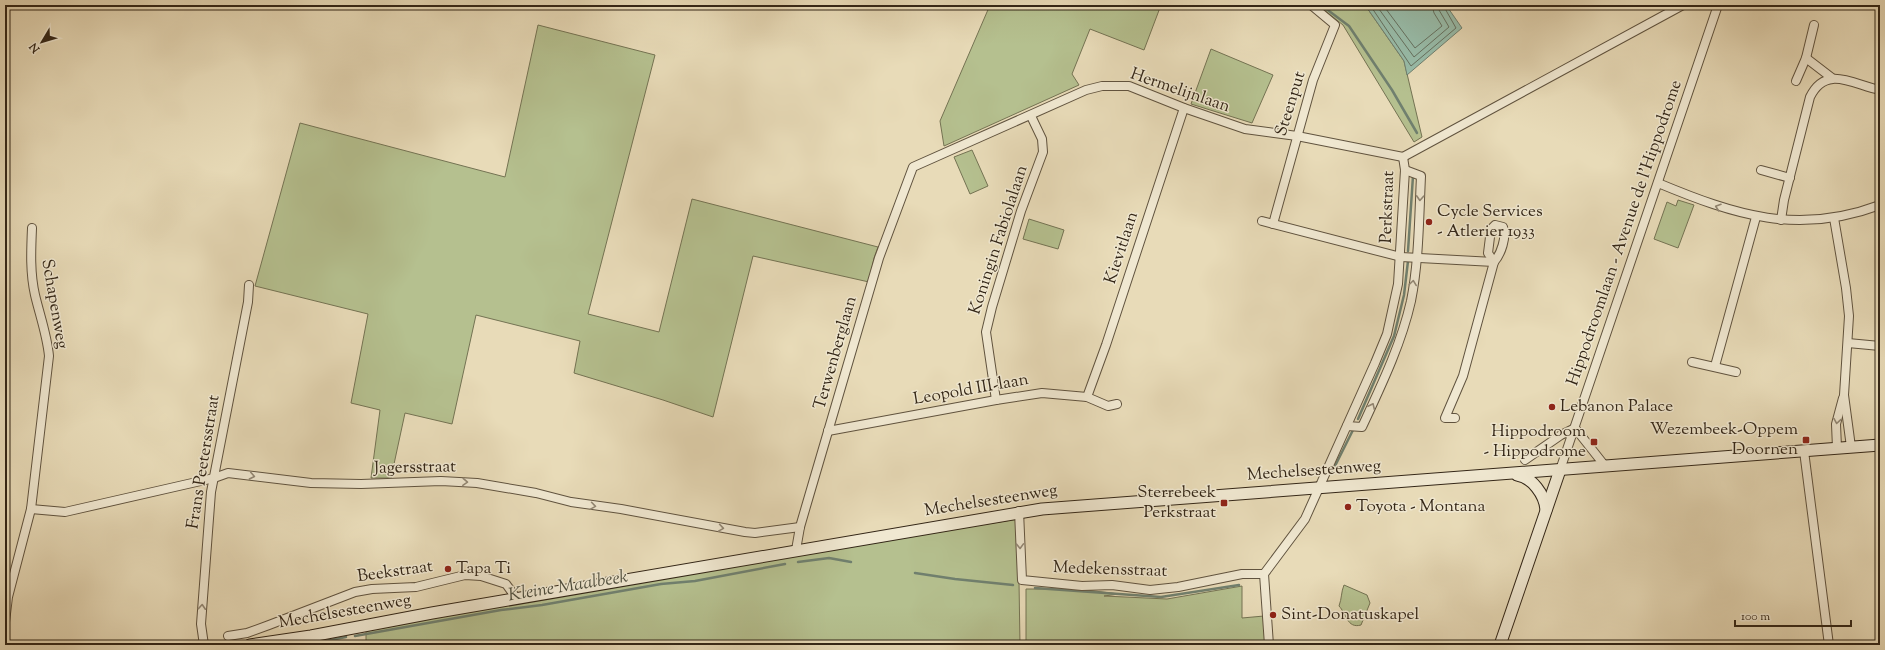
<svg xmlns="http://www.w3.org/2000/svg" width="1885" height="650" font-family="'Sorts Mill Goudy',serif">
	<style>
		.green { fill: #b5c08f; stroke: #747353 }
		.water { fill: #98bca9; stroke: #70806f }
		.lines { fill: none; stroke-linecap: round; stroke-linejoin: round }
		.shore { stroke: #667160; stroke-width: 1 }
		.stream { stroke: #70806f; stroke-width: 2.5 }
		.street-casing { stroke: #60533f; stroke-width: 10 }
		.secondary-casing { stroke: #332617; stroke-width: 13 }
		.street { stroke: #f0e8d1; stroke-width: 8 }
		.secondary { stroke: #f0e8d1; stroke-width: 11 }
		.oneway { stroke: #928774 }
		.poi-dot { fill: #8f2418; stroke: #f0e8d1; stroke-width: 1.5 }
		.labels { text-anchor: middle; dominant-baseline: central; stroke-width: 3; stroke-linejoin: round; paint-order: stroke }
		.street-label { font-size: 17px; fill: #332617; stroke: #f0e8d1 }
		.poi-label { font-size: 17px; fill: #332617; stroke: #f0e8d1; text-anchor: start }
		.water-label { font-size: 18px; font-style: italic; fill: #4c4c3c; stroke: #f0e8d1 }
	</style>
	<rect width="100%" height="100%" fill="#e8dbb8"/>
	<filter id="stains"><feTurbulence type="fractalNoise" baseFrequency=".005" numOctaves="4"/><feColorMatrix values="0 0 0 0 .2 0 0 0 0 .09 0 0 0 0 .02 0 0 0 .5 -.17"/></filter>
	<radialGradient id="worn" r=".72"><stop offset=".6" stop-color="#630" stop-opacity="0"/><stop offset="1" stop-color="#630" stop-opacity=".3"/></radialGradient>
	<g class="green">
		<polygon points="990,5 1161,5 1144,50 1090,29 1072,74 1079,85 944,146 940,121"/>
		<polygon points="1318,5 1365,5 1404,61 1422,137 1414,142 1343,25"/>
		<polygon points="538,25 655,55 588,314 659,332 692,199 878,247 874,258 869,282 753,256 713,417 663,400 574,373 580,341 476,315 452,424 405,413 391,478 371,478 380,410 351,403 368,314 255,286 300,123 505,177"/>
		<polygon points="1211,49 1273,75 1252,123 1191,104"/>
		<polygon points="972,150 988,186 970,194 954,157"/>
		<polygon points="1678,200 1694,205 1678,248 1654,239 1667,202 1676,206"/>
		<polygon points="1029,219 1064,230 1058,249 1023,239"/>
		<polygon points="1018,519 1020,645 366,645 366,630 705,569"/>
		<path d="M 1344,585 L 1367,595 L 1370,603 L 1361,625 C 1347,629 1346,613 1339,606 C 1342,598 1341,592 1344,585 Z"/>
		<polygon points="1242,586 1242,618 1264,616 1266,645 1026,645 1026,589 1078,589 1119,594 1104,596 1167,599"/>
	</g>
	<polygon class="water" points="1365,5 1446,5 1462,28 1407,75 1404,61"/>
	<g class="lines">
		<g class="shore">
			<polyline points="1370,5 1411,66 1456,28 1443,5"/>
			<polyline points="1376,5 1414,57 1449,27 1439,10 1438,5"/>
			<polyline points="1383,5 1415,48 1442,26 1434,13 1432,5"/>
		</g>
		<g class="stream">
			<polyline points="1325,8 1349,26 1392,90 1417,133"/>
			<polyline points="1408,251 1413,176"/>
			<polyline points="1358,419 1394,336 1404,295 1408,261"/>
			<polyline points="1332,472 1353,430"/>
			<polyline points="798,562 829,558 851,562"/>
			<polyline points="915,573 955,579 1013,585"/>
			<polyline points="1035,588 1161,597 1239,585"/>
			<polyline points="355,636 501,610 542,605 661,584 695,581 785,564"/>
			<polyline points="304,645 346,637"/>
		</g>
		<g class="street-casing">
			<g id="street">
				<polyline points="1806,58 1832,78"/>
				<polyline points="1796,81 1806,58 1814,25"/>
				<polyline points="1403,157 1683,5"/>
				<polyline points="1761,170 1790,178"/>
				<path d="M 1658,183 C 1735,215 1798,236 1880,205"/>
				<polyline points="1834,218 1846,288 1849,316 1844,395 1851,447"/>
				<path d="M 1781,220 L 1784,200 L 1810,97 C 1826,64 1854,85 1880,90"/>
				<polyline points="1262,221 1401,257 1494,262"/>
				<polyline points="1273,224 1313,80 1335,25 1311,5"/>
				<polyline points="1848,343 1880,346"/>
				<polyline points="1692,362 1736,372"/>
				<polyline points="1715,366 1756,217"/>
				<polyline points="1087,397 1106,345 1184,108"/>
				<polyline points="996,400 986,332 992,307 1021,211 1043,152 1042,139 1031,116"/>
				<path d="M 1455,418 L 1445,418 L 1463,376 L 1494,262 C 1501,254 1507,237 1503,227 L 1495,225 L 1491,229 L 1488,253 L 1494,262"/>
				<path d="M 1347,426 L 1362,427 C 1381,386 1401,345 1411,301 C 1419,261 1419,218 1421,176 L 1405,170"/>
				<polyline points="1575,428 1605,466"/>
				<polyline points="828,431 996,400 1042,393 1087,397 1108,406 1117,404"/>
				<polyline points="1837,448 1836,424 1843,398"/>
				<polyline points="1804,451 1829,645"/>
				<polyline points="1525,460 1561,435 1575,428"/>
				<polyline points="1560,470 1718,5"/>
				<polyline points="31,509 65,512 214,478 228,473 311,483 361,484 441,481 477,483 536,493 571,502 621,509 745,532 755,533 800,527"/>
				<polyline points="1019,511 1022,580 1082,586 1112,585 1150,590 1178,587 1242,574 1264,574"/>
				<polyline points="796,550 800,527 807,503 879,258 913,167 1086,90 1102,86 1129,86 1184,108 1245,129 1297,136 1403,157"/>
				<path d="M 5,622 L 8,597 L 31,509 L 49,356 C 47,335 40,316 35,295 C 30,273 31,251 32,228"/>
				<polyline points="228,636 247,633 269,625 355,592 372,589 416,587 465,575 481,576 506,584 517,599"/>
				<polyline points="204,645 201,624 211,492 248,302 249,285"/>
				<polyline points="1269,645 1264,574 1305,519 1375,363 1387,334 1398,284 1405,170 1403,157"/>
			</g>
		</g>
		<g class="secondary-casing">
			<g id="secondary">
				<path d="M 1517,475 C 1532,477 1545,495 1546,510"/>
				<polyline points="250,645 311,636 432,613 1042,509 1880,445"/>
				<polyline points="1500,645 1560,470"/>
			</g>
		</g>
		<use href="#street" class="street"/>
		<use href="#secondary" class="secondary"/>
	</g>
	<defs><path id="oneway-chevron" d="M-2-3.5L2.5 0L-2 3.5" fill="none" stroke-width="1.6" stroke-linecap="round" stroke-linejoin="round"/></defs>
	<g class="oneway">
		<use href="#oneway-chevron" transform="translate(1420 198) rotate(93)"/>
		<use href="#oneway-chevron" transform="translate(1718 207) rotate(-162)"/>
		<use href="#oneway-chevron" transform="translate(1413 283) rotate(-82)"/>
		<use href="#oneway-chevron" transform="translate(1372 406) rotate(-65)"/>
		<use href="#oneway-chevron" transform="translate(1837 421) rotate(99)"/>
		<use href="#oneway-chevron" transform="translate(252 476) rotate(11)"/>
		<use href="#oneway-chevron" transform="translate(465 482) rotate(3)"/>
		<use href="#oneway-chevron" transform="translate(593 506) rotate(9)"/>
		<use href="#oneway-chevron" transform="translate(721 528) rotate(9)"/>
		<use href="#oneway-chevron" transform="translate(1020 546) rotate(88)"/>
		<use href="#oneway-chevron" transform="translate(202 607) rotate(-86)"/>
	</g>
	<g class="poi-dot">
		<circle cx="1429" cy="222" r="4"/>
		<circle cx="1552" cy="407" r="4"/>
		<rect x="1802" y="436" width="8" height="8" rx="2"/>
		<rect x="1590" y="438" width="8" height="8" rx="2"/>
		<rect x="1220" y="499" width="8" height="8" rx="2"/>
		<circle cx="1348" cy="507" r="4"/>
		<circle cx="448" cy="569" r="4"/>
		<circle cx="1273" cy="615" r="4"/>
	</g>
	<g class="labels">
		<g class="street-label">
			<text transform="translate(1180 91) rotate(19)">Hermelijnlaan</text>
			<text transform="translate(1291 104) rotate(-73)">Steenput</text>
			<text transform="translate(1388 207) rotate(-88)">Perkstraat</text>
			<text transform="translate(1625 233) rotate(-71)">Hippodroomlaan - Avenue de l'Hippodrome</text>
			<text transform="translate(999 240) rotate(-72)">Koningin Fabiolalaan</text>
			<text transform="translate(1122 248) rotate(-72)">Kievitlaan</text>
			<text transform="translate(54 304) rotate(80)">Schapenweg</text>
			<text transform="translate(836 353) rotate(-74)">Terwenberglaan</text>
			<text transform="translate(971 390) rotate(-10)">Leopold III-laan</text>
			<text transform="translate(204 462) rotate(-81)">Frans Peetersstraat</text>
			<text transform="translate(415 468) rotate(-1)">Jagersstraat</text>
			<text transform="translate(1314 471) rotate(-4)">Mechelsesteenweg</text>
			<text transform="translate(991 501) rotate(-9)">Mechelsesteenweg</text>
			<text transform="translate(1110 570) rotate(2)">Medekensstraat</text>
			<text transform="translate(395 572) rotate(-8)">Beekstraat</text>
			<text transform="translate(345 612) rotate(-10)">Mechelsesteenweg</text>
		</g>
		<g class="poi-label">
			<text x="1437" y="212">Cycle Services<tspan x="1437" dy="20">- Atlerier 1933</tspan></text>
			<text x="1560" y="407">Lebanon Palace</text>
			<text x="1798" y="430" text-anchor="end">Wezembeek-Oppem<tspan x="1798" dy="20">Doornen</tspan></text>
			<text x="1586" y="432" text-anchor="end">Hippodroom<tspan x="1586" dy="20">- Hippodrome</tspan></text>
			<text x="1216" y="493" text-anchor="end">Sterrebeek<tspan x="1216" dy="20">Perkstraat</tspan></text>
			<text x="1356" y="507">Toyota - Montana</text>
			<text x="456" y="569">Tapa Ti</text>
			<text x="1281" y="615">Sint-Donatuskapel</text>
		</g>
		<g class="water-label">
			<text transform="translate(568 587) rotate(-9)">Kleine Maalbeek</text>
		</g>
	</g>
	<rect width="1885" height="650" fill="none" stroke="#e8dbb8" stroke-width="20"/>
	<rect x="6" y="6" width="1873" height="638" fill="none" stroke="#332617" stroke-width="2"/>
	<rect x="10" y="10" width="1865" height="630" fill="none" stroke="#332617"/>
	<g transform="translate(42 42) rotate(232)" stroke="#f0e8d1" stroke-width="3" paint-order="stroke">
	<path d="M0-3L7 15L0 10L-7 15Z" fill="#332617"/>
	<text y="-6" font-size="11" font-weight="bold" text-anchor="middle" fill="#332617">N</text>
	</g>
	<path d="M1735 620v6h116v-6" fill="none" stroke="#332617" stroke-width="2"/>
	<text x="1741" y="620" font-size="12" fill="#332617" stroke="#f0e8d1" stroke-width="3" paint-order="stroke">100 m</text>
	<rect width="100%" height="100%" filter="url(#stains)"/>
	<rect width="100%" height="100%" fill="url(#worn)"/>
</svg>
